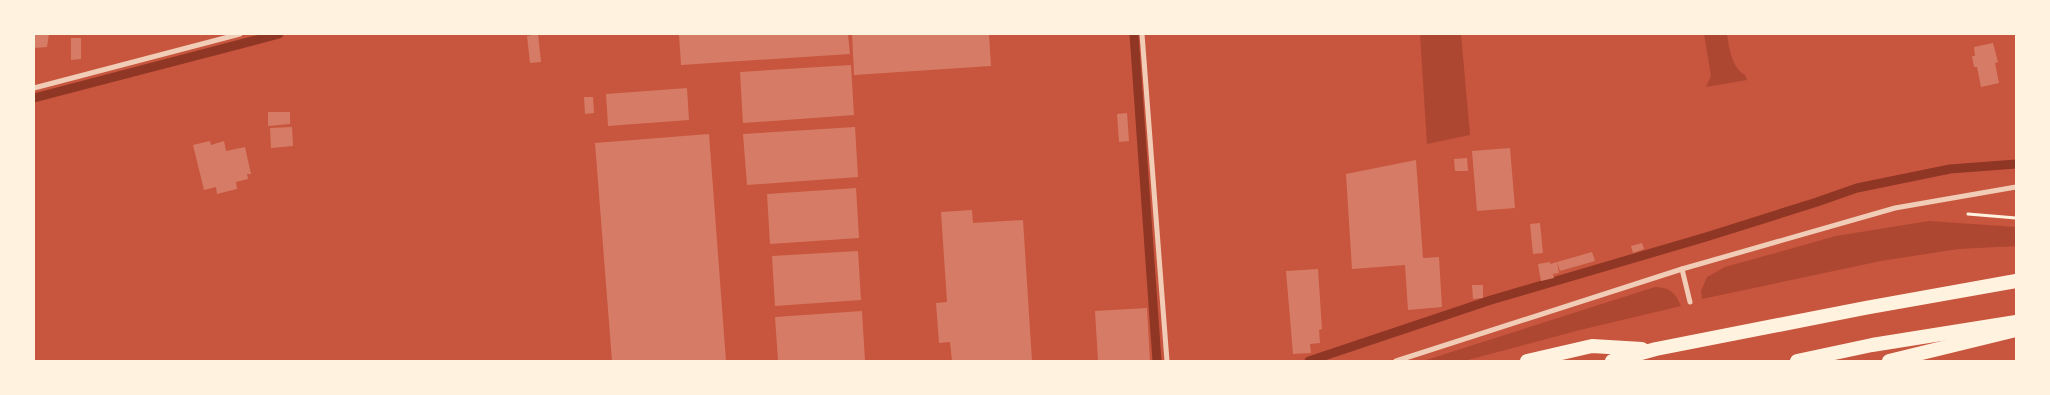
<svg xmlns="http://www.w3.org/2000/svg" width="2050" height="395" font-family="'Source Serif 4',serif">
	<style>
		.green { fill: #ae4732 }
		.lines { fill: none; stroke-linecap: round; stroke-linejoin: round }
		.stream { stroke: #8f3625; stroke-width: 9 }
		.building { fill: #d67c66 }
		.path { stroke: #fff3e0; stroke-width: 3 }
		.minor { stroke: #f1ccb7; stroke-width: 5 }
		.trunk { stroke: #fff3e0; stroke-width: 14 }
	</style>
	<rect width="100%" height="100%" fill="#c8553d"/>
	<g class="green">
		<polygon points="1420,34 1461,34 1470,135 1427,144"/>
		<path d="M 1704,34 L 1727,34 C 1729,48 1732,68 1745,75 L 1747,80 L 1706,87 L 1711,76 Z"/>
		<polygon points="1929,221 2016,227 2016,246 1958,249 1881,261 1702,299 1701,291 1707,277 1725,267 1836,236"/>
		<path d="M 1655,287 C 1669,287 1676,293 1681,306 L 1580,330 L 1464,361 L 1423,361 Z"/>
	</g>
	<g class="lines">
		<g class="stream">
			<polyline points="1134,34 1157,361"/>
			<polyline points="34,98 279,34"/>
			<polyline points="1309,361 1491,300 1706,237 1817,202 1857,188 1950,169 2016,164"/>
		</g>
	</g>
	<g class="building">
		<polygon points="34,34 49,34 47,47 34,48"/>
		<polygon points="538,34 541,62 530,63 527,36"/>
		<polygon points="679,34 848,34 850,54 681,65"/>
		<polygon points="852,34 989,34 991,66 854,75"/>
		<polygon points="71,38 81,38 81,59 71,60"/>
		<polygon points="1993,43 1998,62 1995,63 1999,83 1981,87 1977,67 1974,67 1972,56 1975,56 1974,47"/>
		<polygon points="851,65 854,115 743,123 740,72"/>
		<polygon points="687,88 689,120 608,126 606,94"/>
		<polygon points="584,97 593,97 594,113 585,114"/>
		<polygon points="268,112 290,112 290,124 268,126"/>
		<polygon points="1127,113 1129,141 1119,142 1117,114"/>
		<polygon points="292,127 293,146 271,148 270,128"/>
		<polygon points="855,127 858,177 747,185 743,134"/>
		<polygon points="709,134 726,361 612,361 595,143"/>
		<polygon points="210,141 211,145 224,141 226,151 245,147 251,174 247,174 248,179 236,182 237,189 217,194 216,187 204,190 193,145"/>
		<polygon points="1510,148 1515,208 1477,211 1472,151"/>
		<polygon points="1467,158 1468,171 1455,171 1454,159"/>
		<polygon points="1416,160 1423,258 1439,257 1442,307 1408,310 1405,265 1352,269 1346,174"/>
		<polygon points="856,188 859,238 770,244 767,194"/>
		<polygon points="972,210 973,223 1023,220 1032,361 952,361 950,342 939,343 936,303 947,302 941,212"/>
		<polygon points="1540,223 1543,253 1533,254 1530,224"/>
		<polygon points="1642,243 1644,249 1633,253 1631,246"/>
		<polygon points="858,251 861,300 775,306 772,256"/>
		<polygon points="1592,252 1595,261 1560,271 1557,262"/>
		<polygon points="1550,262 1550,264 1557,262 1559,273 1553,274 1554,278 1541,281 1538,264"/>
		<polygon points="1318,269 1322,329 1319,330 1320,343 1310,344 1311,353 1293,354 1286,271"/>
		<polygon points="1472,285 1483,285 1483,298 1473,299"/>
		<polygon points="1147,308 1150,361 1098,361 1095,311"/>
		<polygon points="862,311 865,361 778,361 775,317"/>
	</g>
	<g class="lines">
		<polyline class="path" points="1968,214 2016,218"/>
		<g class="minor">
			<polyline points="1142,34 1167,361"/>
			<polyline points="34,88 240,34"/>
			<polyline points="1682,269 1690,302"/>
			<polyline points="1396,361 1682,269 1895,208 2016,187"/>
		</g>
		<g class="trunk">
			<polyline points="1527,361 1592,346 1642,349"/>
			<polyline points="1612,361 1656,349 1865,308 2016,281"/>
			<polyline points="1797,361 1872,345 2016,322"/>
			<polyline points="1889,361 2016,330"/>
		</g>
	</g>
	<rect width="2050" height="395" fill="none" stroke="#fff3e0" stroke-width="70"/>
</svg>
